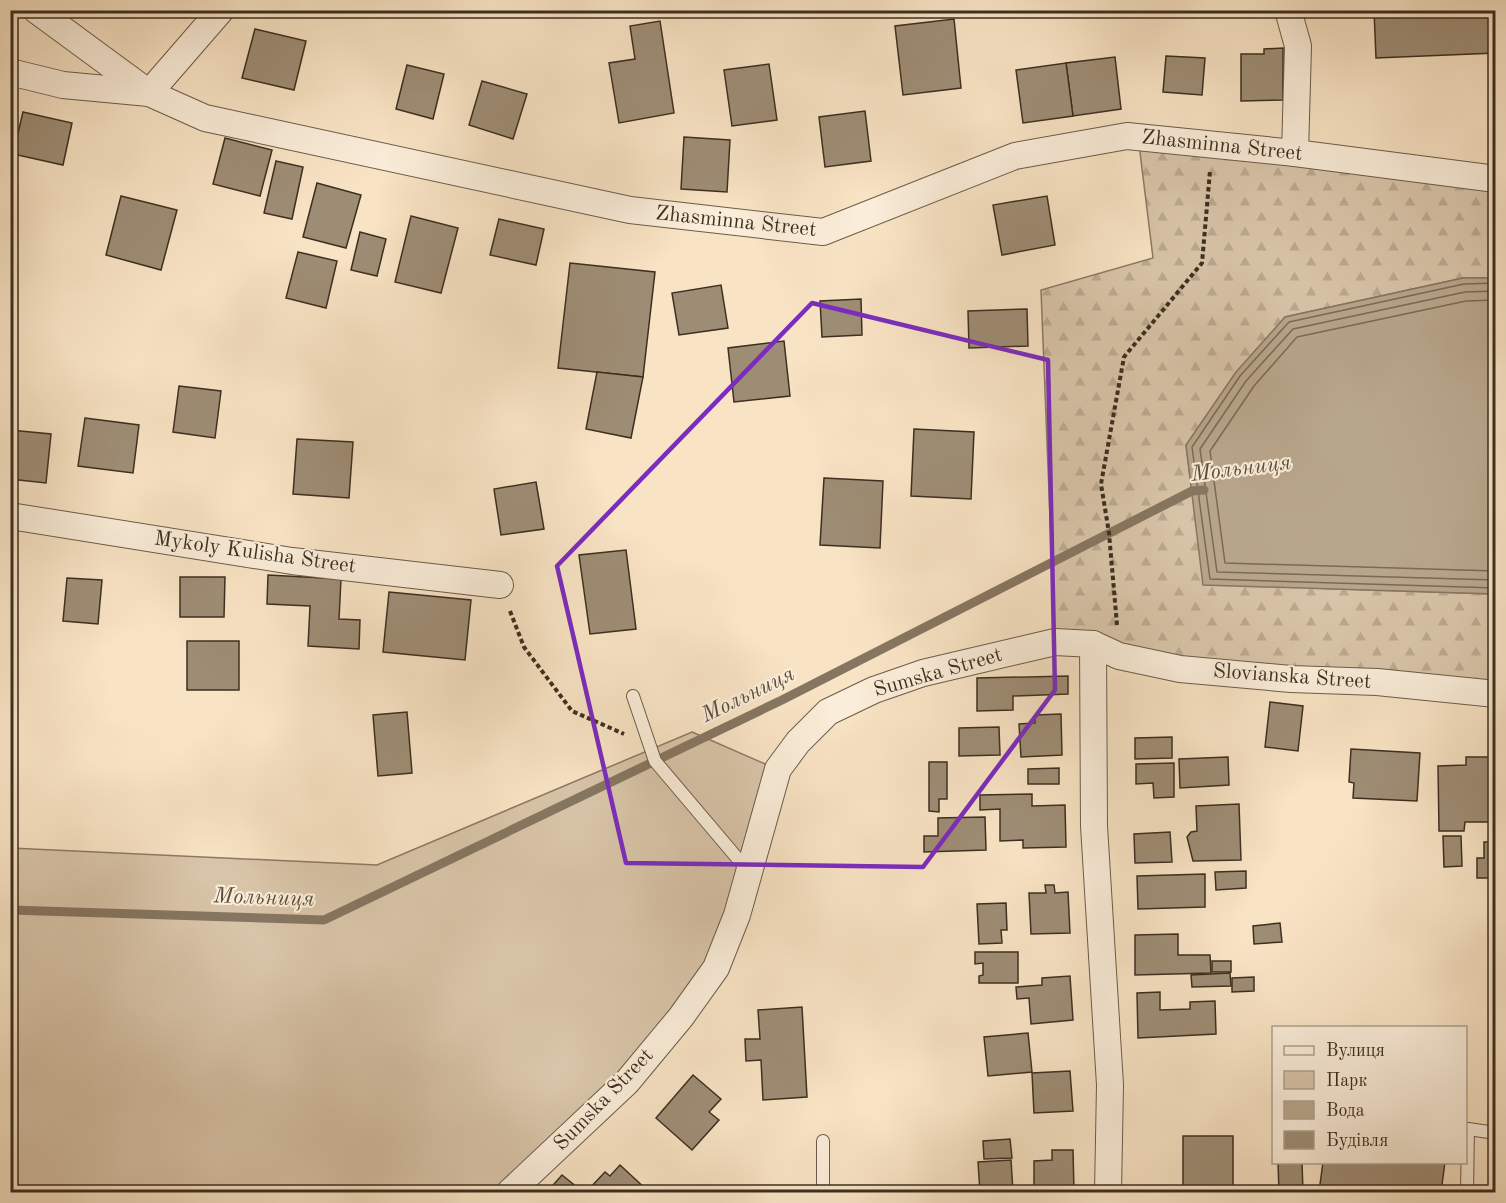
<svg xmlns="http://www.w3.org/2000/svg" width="1506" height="1203" font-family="'Old Standard TT',serif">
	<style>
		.green { fill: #d8c4a8; stroke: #8a7a64; stroke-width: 1.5 }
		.forest { fill: url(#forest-firs); stroke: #8a7a64; stroke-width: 1.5 }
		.water { fill: #b8a68c; stroke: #867661; stroke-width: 1.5 }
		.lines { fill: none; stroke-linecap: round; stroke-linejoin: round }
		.shore { stroke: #7a6a56; stroke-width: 1.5 }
		.stream { stroke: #867661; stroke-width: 9 }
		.building { fill: #9e8d75; stroke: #3c2f20; stroke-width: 1.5 }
		.lane-casing { stroke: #6b5c49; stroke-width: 14 }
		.street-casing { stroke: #6b5c49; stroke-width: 28 }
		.path { stroke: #3c2f20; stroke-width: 4; stroke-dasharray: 4.5 3; stroke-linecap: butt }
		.lane { stroke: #faedd9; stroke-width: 12 }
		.street { stroke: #faedd9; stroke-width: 26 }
		.marked { fill: none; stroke: #7b2cbf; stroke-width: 4.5; stroke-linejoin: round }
		.labels { text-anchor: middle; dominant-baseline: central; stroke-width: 4.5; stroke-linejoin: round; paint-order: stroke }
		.street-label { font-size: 21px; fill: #3c2f20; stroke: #faedd9 }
		.water-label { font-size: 22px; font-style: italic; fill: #5b4d3b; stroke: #faedd9 }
	</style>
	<defs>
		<pattern id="forest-firs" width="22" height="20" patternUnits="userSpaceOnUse" patternTransform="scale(1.5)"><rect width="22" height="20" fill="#d8c4a8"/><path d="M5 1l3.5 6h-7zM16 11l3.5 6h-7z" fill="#baa990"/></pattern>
	</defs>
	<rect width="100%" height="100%" fill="#f8e3c4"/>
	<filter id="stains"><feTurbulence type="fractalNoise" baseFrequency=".00333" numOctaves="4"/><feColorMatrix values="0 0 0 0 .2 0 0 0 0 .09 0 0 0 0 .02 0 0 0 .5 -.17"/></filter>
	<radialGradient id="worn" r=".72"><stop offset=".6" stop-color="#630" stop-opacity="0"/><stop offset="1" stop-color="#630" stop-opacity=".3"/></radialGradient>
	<polygon class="green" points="692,732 779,770 716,967 511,1192 11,1192 11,848 377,865"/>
	<polygon class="forest" points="1139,144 1495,177 1495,278 1463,278 1285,317 1186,445 1192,491 1309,588 1495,594 1495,694 1055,643 1041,290 1153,258"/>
	<polygon class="water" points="1463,278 1495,278 1495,594 1203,585 1186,445 1236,372 1285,317"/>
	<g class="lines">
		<g class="shore">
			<polyline points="1496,283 1464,284 1289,322 1240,376 1192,447 1210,579 1496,588"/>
			<polyline points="1496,291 1465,292 1293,329 1246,381 1200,449 1217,572 1496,580"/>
			<polyline points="1496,300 1466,301 1297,337 1254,386 1210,451 1225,563 1496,571"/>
		</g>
		<polyline class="stream" points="10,910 324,920 782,700 1192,491 1204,490"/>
	</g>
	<g class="building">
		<polygon points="1374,10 1496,10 1496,53 1376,58"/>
		<polygon points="954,19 961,88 903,95 895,26"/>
		<polygon points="660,21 674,113 619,123 609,63 635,59 630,26"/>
		<polygon points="255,29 306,41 294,90 242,78"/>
		<polygon points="1283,48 1283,100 1241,101 1241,54 1264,54 1264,49"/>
		<polygon points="1166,56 1205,58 1202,95 1163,92"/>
		<polygon points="1115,57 1121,109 1073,116 1066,63"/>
		<polygon points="1066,63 1073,116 1023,123 1016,70"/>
		<polygon points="769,64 777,120 732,126 724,70"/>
		<polygon points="407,65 444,74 433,119 396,109"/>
		<polygon points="482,81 527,94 513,139 469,125"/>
		<polygon points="865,111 871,161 825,167 819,117"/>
		<polygon points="23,112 72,123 63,165 13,154"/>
		<polygon points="684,137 730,140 727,192 681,189"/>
		<polygon points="225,138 272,150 260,196 213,184"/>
		<polygon points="276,161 303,167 292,219 264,213"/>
		<polygon points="317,183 361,195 346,248 303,237"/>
		<polygon points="121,196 177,210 161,270 106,255"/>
		<polygon points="1047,196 1055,245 1002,255 993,205"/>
		<polygon points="411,216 458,228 441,293 395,282"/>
		<polygon points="499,219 544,229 536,265 490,255"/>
		<polygon points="360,232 386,239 377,276 351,270"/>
		<polygon points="298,252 337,261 326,308 286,298"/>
		<polygon points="570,263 655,272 643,377 558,368"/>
		<polygon points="721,285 728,328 679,335 672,293"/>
		<polygon points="861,299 862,335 822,337 820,301"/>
		<polygon points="1027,309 1028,346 969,348 968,311"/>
		<polygon points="784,341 790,396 734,402 728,348"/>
		<polygon points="597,372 643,377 631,438 586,429"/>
		<polygon points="179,386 221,391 215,438 173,432"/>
		<polygon points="85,418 139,425 133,473 78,466"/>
		<polygon points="914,429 974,432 971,499 911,496"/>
		<polygon points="10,430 51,434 46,483 10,479"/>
		<polygon points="297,439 353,442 349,498 293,494"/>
		<polygon points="824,478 883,481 880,548 820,545"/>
		<polygon points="536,482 544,529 501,535 494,489"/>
		<polygon points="626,550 636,629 590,634 579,555"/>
		<polygon points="268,575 341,579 339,619 360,620 359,649 308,646 310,606 267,604"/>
		<polygon points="180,577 225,577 224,617 180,617"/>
		<polygon points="67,578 102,580 98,624 63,621"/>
		<polygon points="389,592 471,600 465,660 383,652"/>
		<rect x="187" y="641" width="52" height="49"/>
		<polygon points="1068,676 1068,694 1013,696 1013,710 977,711 977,678"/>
		<polygon points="1270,702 1303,706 1298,751 1265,747"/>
		<polygon points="407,712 412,773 378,776 373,715"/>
		<polygon points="1061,714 1062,755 1021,757 1019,724 1035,723 1035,715"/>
		<polygon points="999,727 1000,755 959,756 959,728"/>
		<polygon points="1172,737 1172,758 1135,759 1135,738"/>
		<polygon points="1351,749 1420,753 1417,801 1353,798 1354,783 1349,782"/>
		<polygon points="1228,757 1229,785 1180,788 1179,759"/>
		<polygon points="1466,757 1494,757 1494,822 1465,822 1464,831 1439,831 1438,766 1466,765"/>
		<polygon points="929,762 947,762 947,799 939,799 939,812 929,811"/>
		<polygon points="1174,763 1174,797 1154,798 1153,783 1136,784 1136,764"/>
		<polygon points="1059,768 1059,784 1028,784 1028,769"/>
		<polygon points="1032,794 1032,806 1065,805 1066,847 1023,848 1023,840 1000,841 1000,809 980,810 980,795"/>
		<polygon points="1239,804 1241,860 1193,861 1187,837 1191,832 1197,831 1196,806"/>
		<polygon points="985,817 986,850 924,852 924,836 938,836 938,818"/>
		<polygon points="1170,832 1172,862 1135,863 1134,834"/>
		<polygon points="1443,836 1461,836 1462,866 1444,867"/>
		<polygon points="1484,842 1496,842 1496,878 1477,878 1477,858 1484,858"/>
		<polygon points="1246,871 1246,888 1216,890 1215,872"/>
		<polygon points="1205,874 1205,907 1138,909 1137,876"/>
		<polygon points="1045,885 1054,885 1055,893 1068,892 1070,933 1031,934 1029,893 1046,893"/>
		<polygon points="1006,903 1007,930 1001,930 1002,943 979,944 977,904"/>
		<polygon points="1280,923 1282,942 1254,944 1253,926"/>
		<polygon points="1178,934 1178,955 1210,955 1211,973 1135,975 1135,935"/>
		<polygon points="975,952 1018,952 1018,983 979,983 979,976 983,975 983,963 975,964"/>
		<rect x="1212" y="961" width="19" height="11"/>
		<polygon points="1230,973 1231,986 1192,987 1191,975"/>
		<polygon points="1070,976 1073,1020 1031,1024 1029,998 1017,999 1016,987 1042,985 1042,978"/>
		<polygon points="1254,977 1254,991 1232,992 1232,978"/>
		<polygon points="1160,992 1160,1010 1190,1009 1190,1002 1215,1001 1216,1034 1138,1038 1137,993"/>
		<polygon points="802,1007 807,1097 763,1100 761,1060 746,1061 745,1039 760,1039 758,1010"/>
		<polygon points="1028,1033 1032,1072 988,1076 984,1037"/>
		<polygon points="1070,1071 1073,1111 1034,1113 1032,1073"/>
		<polygon points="693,1075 721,1099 709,1112 719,1120 692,1150 656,1118"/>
		<rect x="1183" y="1136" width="50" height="56"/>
		<polygon points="1010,1139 1012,1158 984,1159 983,1141"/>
		<polygon points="1052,1150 1073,1150 1074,1192 1034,1192 1034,1161 1052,1160"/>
		<polygon points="1011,1160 1013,1192 980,1192 978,1162"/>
		<polygon points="1278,1162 1302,1162 1303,1192 1279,1192"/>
		<polygon points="1323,1162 1445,1162 1441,1192 1319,1192"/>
		<polygon points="620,1165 649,1192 590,1192 588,1190 605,1172 610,1176"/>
		<polygon points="562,1175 583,1192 547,1192"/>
	</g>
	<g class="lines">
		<g class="lane-casing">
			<g id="lane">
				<polyline points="633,696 655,761 749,872"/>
				<polyline points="823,1192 823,1141"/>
				<polyline points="1467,1192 1468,1129 1496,1133"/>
			</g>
		</g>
		<g class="street-casing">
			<g id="street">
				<polyline points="36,10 149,93 221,10"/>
				<polyline points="1288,10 1298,46 1295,153"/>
				<polyline points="10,72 63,85 149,93 205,118 630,210 823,232 1015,156 1127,136 1295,153 1496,179"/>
				<polyline points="10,516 292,561 500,585"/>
				<polyline points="1093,644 1094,826 1110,1085 1108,1192"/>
				<polyline points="510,1192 627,1082 681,1017 716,968 737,915 778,769 798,742 828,712 874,690 923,673 1055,642 1093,644 1119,656 1180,669 1291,679 1377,682 1496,694"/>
			</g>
		</g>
		<g class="path">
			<polyline points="510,611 524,647 572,711 624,734"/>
			<polyline points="1117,625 1109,533 1101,484 1124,357 1202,263 1210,171"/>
		</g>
		<use href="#lane" class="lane"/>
		<use href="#street" class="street"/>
	</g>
	<path class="marked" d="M 812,303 L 1048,360 L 1055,690 L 923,867 L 626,863 L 557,566 Z"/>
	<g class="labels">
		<g class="street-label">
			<text transform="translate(1222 146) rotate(6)">Zhasminna Street</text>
			<text transform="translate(736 222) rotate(6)">Zhasminna Street</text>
			<text transform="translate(255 553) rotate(8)">Mykoly Kulisha Street</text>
			<text transform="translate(938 673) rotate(-16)">Sumska Street</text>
			<text transform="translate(1292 677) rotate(4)">Slovianska Street</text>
			<text transform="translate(604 1100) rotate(-46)">Sumska Street</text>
		</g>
		<g class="water-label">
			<text transform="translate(1241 469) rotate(-7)">Мольниця</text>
			<text transform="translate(748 695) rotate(-26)">Мольниця</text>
			<text transform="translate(264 898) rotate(2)">Мольниця</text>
		</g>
	</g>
	<rect width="1506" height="1203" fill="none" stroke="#f8e3c4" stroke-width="36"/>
	<rect x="12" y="12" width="1482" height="1179" fill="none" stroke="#3c2f20" stroke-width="3"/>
	<rect x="18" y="18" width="1470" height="1167" fill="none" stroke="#3c2f20" stroke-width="1.5"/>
	<rect x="1272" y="1026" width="195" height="138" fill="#faedd9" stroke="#aea18f" stroke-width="1.5"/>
	<rect x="1284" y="1046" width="30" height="9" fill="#faedd9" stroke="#aea18f" stroke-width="1.5"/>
	<text x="1326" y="1056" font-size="18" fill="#3c2f20">Вулиця</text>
	<rect x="1284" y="1071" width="30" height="18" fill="#d8c4a8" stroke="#aea18f" stroke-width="1.5"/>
	<text x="1326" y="1086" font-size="18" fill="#3c2f20">Парк</text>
	<rect x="1284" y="1101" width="30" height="18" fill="#b8a68c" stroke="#aea18f" stroke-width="1.5"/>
	<text x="1326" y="1116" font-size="18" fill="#3c2f20">Вода</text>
	<rect x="1284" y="1131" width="30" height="18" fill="#9e8d75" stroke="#aea18f" stroke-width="1.5"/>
	<text x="1326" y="1146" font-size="18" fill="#3c2f20">Будівля</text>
	<rect width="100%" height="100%" filter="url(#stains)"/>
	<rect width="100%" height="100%" fill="url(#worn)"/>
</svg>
